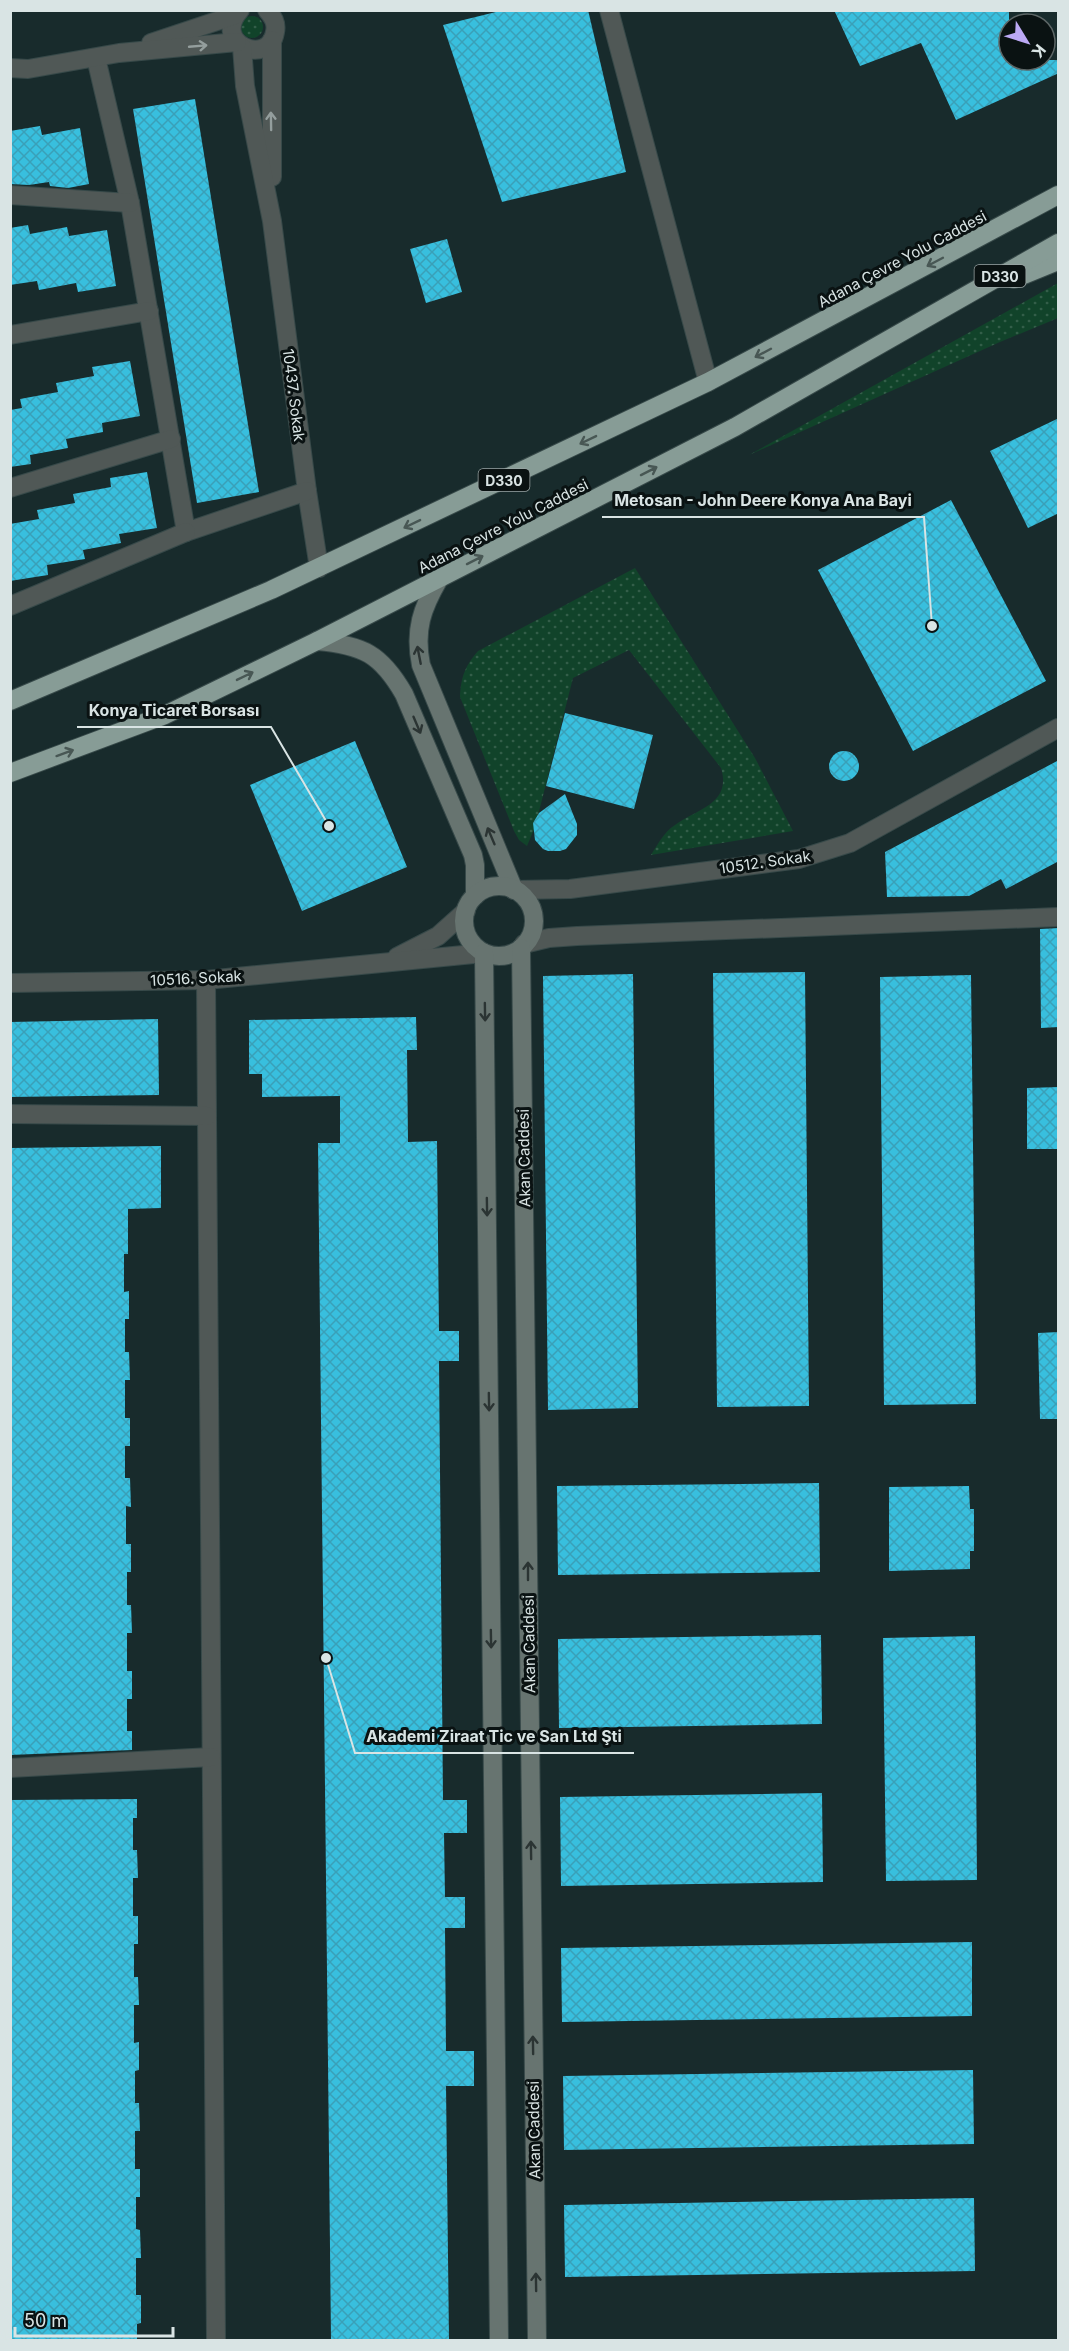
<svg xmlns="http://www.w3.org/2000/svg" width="1069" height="2351" font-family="Inter,sans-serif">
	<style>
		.grass { fill: url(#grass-dots) }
		.building { fill: url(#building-cross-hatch) }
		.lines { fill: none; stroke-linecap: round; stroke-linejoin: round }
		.street-casing { stroke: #374949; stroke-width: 20 }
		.secondary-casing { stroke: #374949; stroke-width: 20 }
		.highway-casing { stroke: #374949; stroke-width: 20 }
		.street { stroke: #505856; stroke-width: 18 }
		.secondary { stroke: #677470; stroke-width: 18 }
		.highway { stroke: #879c96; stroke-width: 18 }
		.oneway { stroke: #949e9d }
		.oneway2 { stroke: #485754 }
		.oneway3 { stroke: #2b3433 }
		.labels { text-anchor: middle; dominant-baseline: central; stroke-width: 6; stroke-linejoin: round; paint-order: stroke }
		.shield { fill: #0a1212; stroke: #9ba5a5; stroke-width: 1.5 }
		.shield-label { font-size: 14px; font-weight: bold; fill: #d9e4e4 }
		.street-label { font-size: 15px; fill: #d9e4e4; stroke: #0a1212 }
		.leader { fill: none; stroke: #d9e4e4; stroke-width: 2 }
		.callout-dot { fill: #d9e4e4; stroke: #0a1212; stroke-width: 2 }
		.callout-label { font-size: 16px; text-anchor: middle; font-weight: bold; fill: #d9e4e4; stroke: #0a1212; stroke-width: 6; stroke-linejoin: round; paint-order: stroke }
	</style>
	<defs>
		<pattern id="grass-dots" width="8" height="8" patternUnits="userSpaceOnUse" patternTransform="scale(1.5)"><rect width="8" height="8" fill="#11432a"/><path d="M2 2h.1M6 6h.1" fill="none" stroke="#335e49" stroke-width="1.8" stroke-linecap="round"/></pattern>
		<pattern id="building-cross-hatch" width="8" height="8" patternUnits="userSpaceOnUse" patternTransform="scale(1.5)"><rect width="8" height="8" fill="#38bfde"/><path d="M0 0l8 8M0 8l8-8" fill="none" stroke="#3aa0b8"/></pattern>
	</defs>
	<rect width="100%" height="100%" fill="#182b2c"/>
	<g class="grass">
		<circle cx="252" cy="27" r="11"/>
		<polygon points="1058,283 1058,318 1000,342 749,455"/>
		<path d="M 635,568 L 755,758 L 793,831 L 651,855 C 658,844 664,832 675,825 C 697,809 732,804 721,768 L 629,650 L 573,678 L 535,827 L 527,846 L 519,840 L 514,831 L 460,697 C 461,677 465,666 478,651 Z"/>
	</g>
	<g class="building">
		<polygon points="504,10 588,10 626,172 502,202 443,25"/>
		<polygon points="834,10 1009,10 1009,60 1059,60 1059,73 956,120 921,43 860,66"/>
		<polygon points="195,99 259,492 197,503 133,109"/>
		<polygon points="40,126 42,135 80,128 89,184 68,188 50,186 49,182 29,185 10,184 10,131"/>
		<polygon points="28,225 30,234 67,227 69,236 107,230 116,286 78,292 76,283 39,290 37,281 10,285 10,228"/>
		<polygon points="447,239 462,292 426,303 410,249"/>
		<polygon points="130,361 140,416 102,423 103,432 66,439 68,448 30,455 31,464 10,467 10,410 22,408 20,399 58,392 56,383 94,376 92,367"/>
		<polygon points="1059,418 1059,513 1028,528 990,451"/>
		<polygon points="147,472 157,528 119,534 121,543 83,550 85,559 47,565 48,575 10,581 10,524 39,519 37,510 75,503 73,494 111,487 110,478"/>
		<polygon points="951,500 1046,681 913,751 818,570"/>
		<polygon points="565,713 653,735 634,809 546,786"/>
		<polygon points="355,741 407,867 302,911 250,785"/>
		<circle cx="844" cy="766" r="15"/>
		<polygon points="1059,760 1059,861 1006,889 1001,879 969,896 887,897 885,852"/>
		<polygon points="565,794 577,824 577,835 566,849 560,851 548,851 543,849 535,840 533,823 539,813"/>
		<polygon points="1059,928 1059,1027 1041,1028 1040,929"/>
		<polygon points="805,972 809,1406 717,1407 713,973"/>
		<polygon points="633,974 638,1408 548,1410 543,976"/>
		<polygon points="971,975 976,1404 884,1405 880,977"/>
		<polygon points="416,1017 417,1050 407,1050 408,1142 437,1141 439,1331 459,1331 459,1361 439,1361 443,1800 467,1800 467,1833 444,1833 445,1897 465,1897 465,1928 445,1928 446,2051 474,2051 474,2086 446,2086 449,2340 331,2340 318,1143 340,1143 340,1096 262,1097 262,1074 249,1074 249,1020"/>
		<polygon points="158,1019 159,1095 10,1097 10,1022"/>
		<polygon points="1059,1087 1059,1149 1027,1149 1027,1088"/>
		<polygon points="161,1146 161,1208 128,1209 128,1254 124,1254 124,1292 129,1291 129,1319 125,1319 125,1352 129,1352 130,1380 125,1380 125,1418 130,1418 130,1446 125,1446 125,1478 130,1478 131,1507 126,1506 126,1544 131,1544 131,1572 127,1572 127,1605 131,1605 132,1633 127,1633 127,1671 132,1671 132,1699 127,1699 127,1731 132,1731 132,1750 10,1755 10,1148"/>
		<polygon points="1059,1332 1059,1419 1040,1419 1038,1333"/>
		<polygon points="819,1483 820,1572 558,1575 557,1486"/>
		<polygon points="969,1486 970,1509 974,1509 974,1551 970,1551 970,1569 889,1571 889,1487"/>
		<polygon points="821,1635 822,1724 559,1728 558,1639"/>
		<polygon points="975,1636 977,1880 886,1881 883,1638"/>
		<polygon points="822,1793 823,1882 561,1886 560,1797"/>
		<polygon points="137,1799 137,1818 133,1818 133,1850 137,1850 138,1878 133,1878 133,1916 138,1916 138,1944 134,1944 134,1977 138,1977 139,2005 134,2005 134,2043 139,2042 139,2070 135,2071 135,2103 139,2103 140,2131 135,2131 135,2169 140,2169 140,2197 136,2197 136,2229 140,2230 141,2258 136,2258 136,2295 141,2295 141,2323 137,2324 137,2340 10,2340 10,1800"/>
		<polygon points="972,1942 972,2016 562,2022 561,1948"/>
		<polygon points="973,2070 974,2144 564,2150 563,2076"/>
		<polygon points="974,2198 975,2271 565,2277 564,2205"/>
	</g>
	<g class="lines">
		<g class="street-casing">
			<g id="street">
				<path d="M 240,10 C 210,43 269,68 275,32 C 277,23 273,17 267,10"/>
				<polyline points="609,10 708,382"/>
				<polyline points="272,40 272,177"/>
				<polyline points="151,43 235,15"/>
				<polyline points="242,47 245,86 272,221 307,491 319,568"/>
				<polyline points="96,58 130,203 186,532 307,491"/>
				<polyline points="10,68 28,69 119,53 237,42"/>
				<polyline points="10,195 130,203"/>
				<polyline points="10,335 149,311"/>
				<polyline points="10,488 171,439"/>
				<polyline points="10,606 186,532"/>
				<polyline points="514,890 570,889 799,859 850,843 1058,728"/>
				<polyline points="524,944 549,938 577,936 1058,917"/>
				<polyline points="397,957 438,936 466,911"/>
				<polyline points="206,980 216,2340"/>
				<polyline points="10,983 206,980 484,953"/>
				<polyline points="10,1114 207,1116"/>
				<polyline points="10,1768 211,1757"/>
			</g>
		</g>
		<g class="secondary-casing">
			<g id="secondary">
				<path d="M 439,579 C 422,608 414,630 421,665 L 514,890"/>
				<path d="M 317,641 C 363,645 381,654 404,694 L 473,855 L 475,865 L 475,896"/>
				<circle cx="499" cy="921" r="35"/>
				<polyline points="521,948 537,2340"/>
				<polyline points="484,953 499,2340"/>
			</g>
		</g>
		<g class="highway-casing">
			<g id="highway">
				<polyline points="1014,279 1058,261"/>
				<polyline points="10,701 271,590 708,382 1058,195"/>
				<polyline points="10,773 165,715 317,641 735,427 1058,243"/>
			</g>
		</g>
		<use href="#street" class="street"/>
		<use href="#secondary" class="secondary"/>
		<use href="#highway" class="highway"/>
	</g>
	<defs><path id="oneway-shaft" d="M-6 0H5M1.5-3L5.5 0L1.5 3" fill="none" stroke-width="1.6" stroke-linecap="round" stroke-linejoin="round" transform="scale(1.5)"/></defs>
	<g class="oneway">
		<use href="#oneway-shaft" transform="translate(198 46) rotate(-5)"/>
		<use href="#oneway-shaft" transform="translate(271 121) rotate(-91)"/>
	</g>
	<g class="oneway2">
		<use href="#oneway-shaft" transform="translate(935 262) rotate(152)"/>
		<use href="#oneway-shaft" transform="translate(763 353) rotate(152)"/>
		<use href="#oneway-shaft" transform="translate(588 440) rotate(154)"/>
		<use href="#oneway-shaft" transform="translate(649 471) rotate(-27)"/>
		<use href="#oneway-shaft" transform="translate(412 524) rotate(154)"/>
		<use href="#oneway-shaft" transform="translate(475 560) rotate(-27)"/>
		<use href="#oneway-shaft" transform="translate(245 676) rotate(-26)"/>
		<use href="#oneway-shaft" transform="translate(65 753) rotate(-20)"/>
	</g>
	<g class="oneway3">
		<use href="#oneway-shaft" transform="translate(419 655) rotate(-101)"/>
		<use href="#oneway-shaft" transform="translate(417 725) rotate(67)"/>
		<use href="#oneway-shaft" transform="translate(491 836) rotate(-113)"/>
		<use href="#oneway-shaft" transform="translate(485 1012) rotate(89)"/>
		<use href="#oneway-shaft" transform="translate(487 1207) rotate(89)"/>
		<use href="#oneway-shaft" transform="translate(489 1402) rotate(89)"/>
		<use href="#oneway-shaft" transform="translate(528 1571) rotate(-90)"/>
		<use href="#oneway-shaft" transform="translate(491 1639) rotate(89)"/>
		<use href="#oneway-shaft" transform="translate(531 1850) rotate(-91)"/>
		<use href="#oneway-shaft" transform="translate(533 2045) rotate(-91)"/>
		<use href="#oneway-shaft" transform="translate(536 2282) rotate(-91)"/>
	</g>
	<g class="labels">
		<g class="shield">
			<rect x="974.5" y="265" width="51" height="22" rx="4.5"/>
			<rect x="478.5" y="469" width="51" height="22" rx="4.5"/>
		</g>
		<g class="shield-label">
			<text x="1000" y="276">D330</text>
			<text x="504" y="480">D330</text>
		</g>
		<g class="street-label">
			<text transform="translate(902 259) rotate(-28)">Adana Çevre Yolu Caddesi</text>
			<text transform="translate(294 395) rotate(83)">10437. Sokak</text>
			<text transform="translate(503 526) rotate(-27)">Adana Çevre Yolu Caddesi</text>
			<text transform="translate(765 862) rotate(-8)">10512. Sokak</text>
			<text transform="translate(196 978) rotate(-3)">10516. Sokak</text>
			<text transform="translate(524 1158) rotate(-91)">Akan Caddesi</text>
			<text transform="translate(529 1644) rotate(-91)">Akan Caddesi</text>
			<text transform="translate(534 2130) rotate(-91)">Akan Caddesi</text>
		</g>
	</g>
	<path class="leader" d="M932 626L924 517H602M329 826L271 727H77M326 1658L355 1753H634"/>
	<g class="callout-dot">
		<circle cx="932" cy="626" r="6"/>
		<circle cx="329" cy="826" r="6"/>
		<circle cx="326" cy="1658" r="6"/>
	</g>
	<g class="callout-label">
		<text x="763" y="506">Metosan - John Deere Konya Ana Bayi</text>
		<text x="174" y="716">Konya Ticaret Borsası</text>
		<text x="494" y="1742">Akademi Ziraat Tic ve San Ltd Şti</text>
	</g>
	<rect width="1069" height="2351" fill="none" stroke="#d9e4e4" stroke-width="24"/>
	<g transform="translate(1027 42) rotate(128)"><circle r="28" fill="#0a1212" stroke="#5d6666" stroke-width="1.5"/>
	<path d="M0-4.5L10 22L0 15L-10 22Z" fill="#bca9f5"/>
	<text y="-9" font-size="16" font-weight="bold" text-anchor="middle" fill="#d9e4e4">K</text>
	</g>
	<path d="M15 2327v9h158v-9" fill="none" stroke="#d9e4e4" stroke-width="3"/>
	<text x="24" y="2327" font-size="18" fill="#d9e4e4" stroke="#0a1212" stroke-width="4.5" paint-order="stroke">50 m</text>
</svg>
